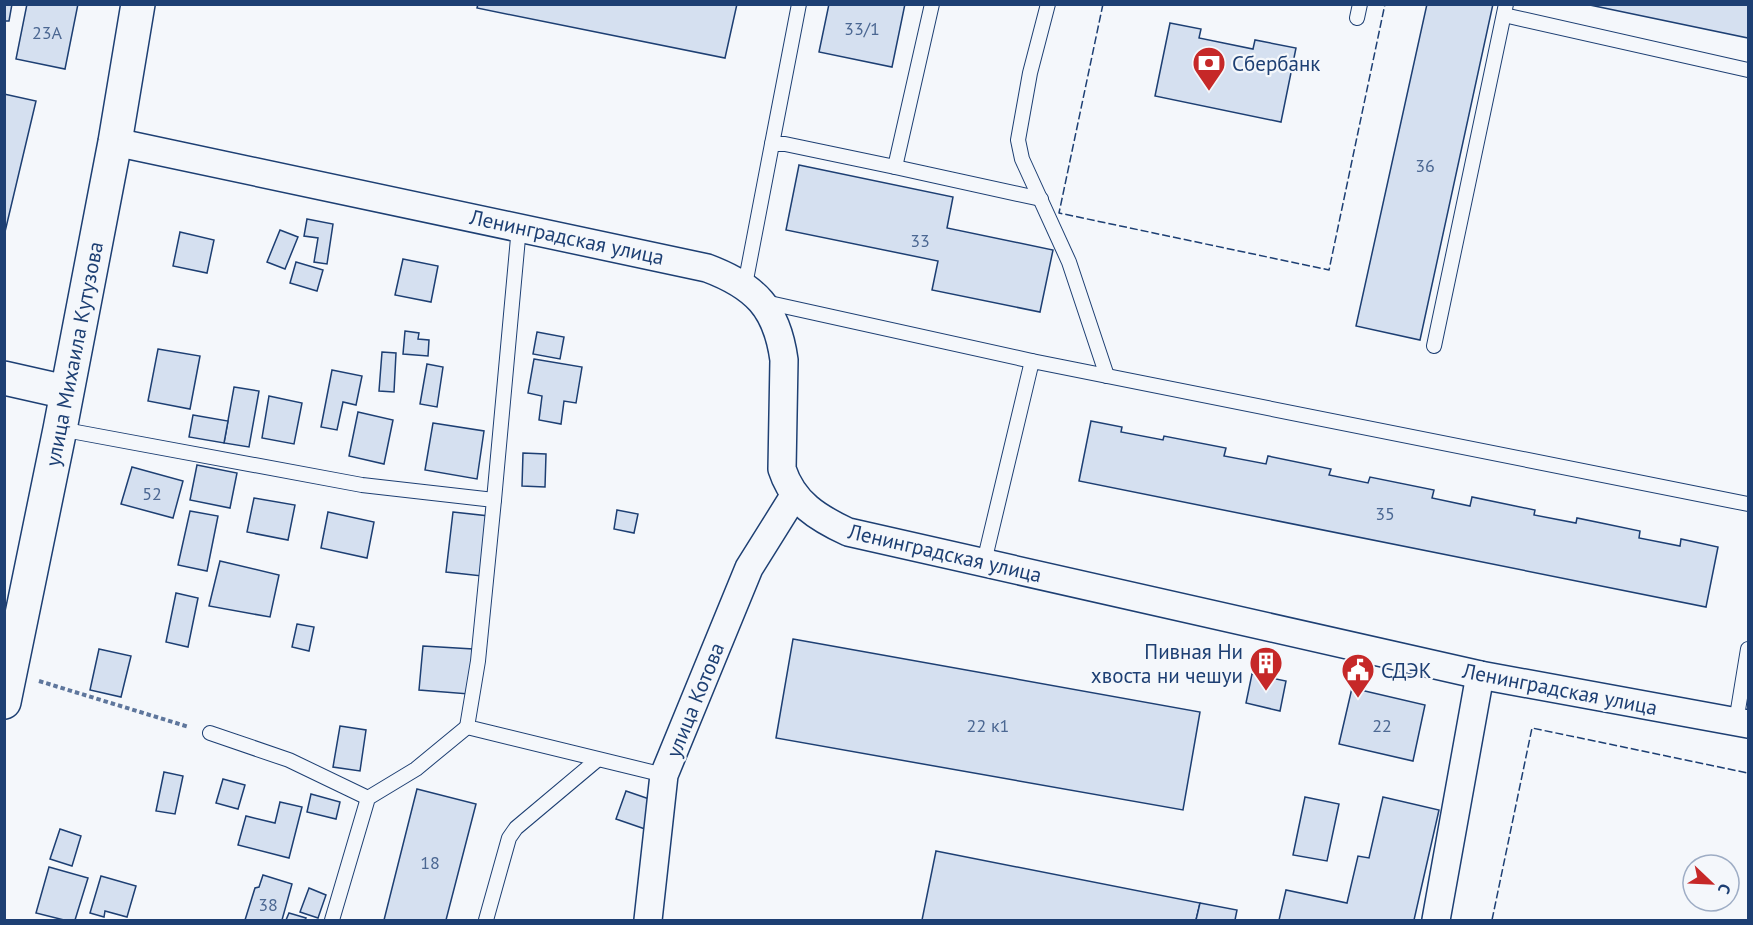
<svg xmlns="http://www.w3.org/2000/svg" width="1753" height="925" font-family="'PT Sans',sans-serif">
	<style>
		.building { fill: #d5e0f0; stroke: #1d3f73; stroke-width: 1.5 }
		.lines { fill: none; stroke-linecap: round; stroke-linejoin: round }
		.lane-casing { stroke: #1d3f73; stroke-width: 16 }
		.street-casing { stroke: #1d3f73; stroke-width: 30 }
		.secondary-casing { stroke: #1d3f73; stroke-width: 36 }
		.path { stroke: #5e769c; stroke-width: 4; stroke-dasharray: 4.5 3; stroke-linecap: butt }
		.lane { stroke: #f4f7fb; stroke-width: 14 }
		.street { stroke: #f4f7fb; stroke-width: 27 }
		.secondary { stroke: #f4f7fb; stroke-width: 33 }
		.fence { stroke: #1d3f73; stroke-width: 1.5; stroke-dasharray: 8 3; stroke-linecap: butt }
		.labels { text-anchor: middle; dominant-baseline: central; stroke-width: 4.5; stroke-linejoin: round; paint-order: stroke }
		.number-label { font-size: 18px; fill: #4b6792 }
		.poi-label { font-size: 21px; fill: #1d3f73; stroke: #f4f7fb; text-anchor: start }
		.street-label { font-size: 21px; fill: #1d3f73; stroke: #f4f7fb }
	</style>
	<rect width="100%" height="100%" fill="#f4f7fb"/>
	<g class="building">
		<polygon points="4,4 12,4 9,21 4,21"/>
		<polygon points="27,4 78,4 65,69 16,59"/>
		<polygon points="478,4 737,4 725,58 477,8"/>
		<polygon points="829,4 905,4 892,67 819,52"/>
		<polygon points="1427,4 1493,4 1420,340 1356,326"/>
		<polygon points="1585,4 1748,4 1748,38"/>
		<polygon points="1170,23 1201,29 1199,38 1253,49 1255,40 1296,48 1281,122 1155,96"/>
		<polygon points="4,94 36,101 4,236"/>
		<polygon points="799,165 953,197 947,228 1053,250 1040,312 932,290 938,261 786,230"/>
		<polygon points="307,219 333,224 327,264 314,262 318,238 304,236"/>
		<polygon points="280,230 298,237 285,269 267,262"/>
		<polygon points="180,232 214,240 207,273 173,266"/>
		<polygon points="403,259 438,266 431,302 395,295"/>
		<polygon points="296,262 323,270 317,291 290,283"/>
		<polygon points="405,331 419,333 418,339 429,340 428,356 403,354"/>
		<polygon points="537,332 564,337 560,359 533,354"/>
		<polygon points="158,349 200,356 190,409 148,401"/>
		<polygon points="382,352 396,353 394,392 379,391"/>
		<polygon points="534,359 582,367 576,403 564,401 561,424 539,420 542,396 528,393"/>
		<polygon points="427,364 443,367 437,407 420,404"/>
		<polygon points="332,370 362,376 356,405 343,402 337,430 321,427"/>
		<polygon points="234,387 259,391 249,447 224,443"/>
		<polygon points="269,396 302,403 294,444 262,438"/>
		<polygon points="358,412 393,420 384,464 349,456"/>
		<polygon points="193,415 228,421 224,443 189,437"/>
		<polygon points="1091,421 1122,427 1121,432 1163,440 1164,436 1226,448 1224,456 1266,464 1268,456 1331,469 1329,475 1368,483 1370,477 1434,490 1432,498 1470,506 1472,497 1535,510 1534,515 1576,523 1577,518 1640,531 1639,538 1680,546 1681,539 1718,547 1706,607 1079,481"/>
		<polygon points="433,423 484,431 477,479 425,470"/>
		<polygon points="523,453 546,454 545,487 522,486"/>
		<polygon points="197,465 237,473 230,508 190,500"/>
		<polygon points="132,467 183,481 173,518 121,504"/>
		<polygon points="254,498 295,505 288,540 247,532"/>
		<polygon points="617,510 638,514 634,533 614,529"/>
		<polygon points="190,511 218,516 207,571 178,565"/>
		<polygon points="328,512 374,522 367,558 321,548"/>
		<polygon points="453,512 489,516 482,576 446,572"/>
		<polygon points="220,561 279,575 270,617 209,606"/>
		<polygon points="176,593 198,598 188,647 166,642"/>
		<polygon points="297,624 314,627 309,651 292,647"/>
		<polygon points="793,639 1200,712 1183,810 776,738"/>
		<polygon points="423,646 473,649 469,694 419,690"/>
		<polygon points="99,649 131,656 121,697 90,690"/>
		<polygon points="1252,674 1286,681 1280,711 1246,703"/>
		<polygon points="1352,688 1425,705 1413,761 1339,744"/>
		<polygon points="340,726 366,730 360,771 333,767"/>
		<polygon points="164,772 183,776 175,814 156,811"/>
		<polygon points="223,779 245,785 238,809 216,803"/>
		<polygon points="417,789 476,804 446,920 384,920"/>
		<polygon points="626,791 655,801 645,829 616,819"/>
		<polygon points="311,794 340,802 336,819 307,812"/>
		<polygon points="1305,797 1339,804 1327,861 1293,855"/>
		<polygon points="1383,797 1439,810 1414,920 1279,920 1286,890 1347,903 1358,856 1369,858"/>
		<polygon points="280,802 302,807 289,858 238,845 246,816 275,823"/>
		<polygon points="60,829 81,836 72,866 50,859"/>
		<polygon points="936,851 1200,903 1196,920 922,920"/>
		<polygon points="49,867 88,878 75,920 64,920 36,913"/>
		<polygon points="263,875 292,884 282,920 245,920 255,888 259,887"/>
		<polygon points="101,876 136,886 127,917 105,911 104,917 90,913"/>
		<polygon points="309,888 326,895 318,918 300,912"/>
		<polygon points="1200,903 1237,910 1235,920 1196,920"/>
		<polygon points="289,913 306,918 305,920 286,920"/>
	</g>
	<g class="lines">
		<g class="lane-casing">
			<g id="lane">
				<polyline points="1048,4 1030,73 1018,140 1022,159 1069,262 1107,376"/>
				<polyline points="1504,15 1748,70"/>
				<polyline points="1357,18 1360,4"/>
				<polyline points="772,144 799,4"/>
				<polyline points="895,167 1041,199"/>
				<polyline points="745,285 772,144 785,144 895,167 932,4"/>
				<polyline points="765,302 1032,361"/>
				<polyline points="1434,346 1506,4"/>
				<polyline points="60,429 362,485 494,500 519,227"/>
				<polyline points="494,500 478,661 467,727 664,775"/>
				<polyline points="984,562 1032,361 1748,504"/>
				<polyline points="1736,722 1748,649"/>
				<polyline points="210,733 289,760 368,798"/>
				<polyline points="332,920 368,798 416,769 467,727"/>
				<polyline points="486,920 509,838 516,828 597,760"/>
			</g>
		</g>
		<g class="street-casing">
			<g id="street">
				<path d="M 115,142 L 707,268 C 755,286 777,308 784,360 L 782,469 C 793,503 818,518 848,532 L 1480,675 L 1748,724"/>
				<polyline points="648,920 664,775 749,568 794,496"/>
				<polyline points="1436,920 1480,675"/>
			</g>
		</g>
		<g class="secondary-casing">
			<g id="secondary">
				<polyline points="4,378 66,392"/>
				<polyline points="4,702 60,429 115,142 138,4"/>
			</g>
		</g>
		<polyline class="path" points="39,681 189,727"/>
		<use href="#lane" class="lane"/>
		<use href="#street" class="street"/>
		<use href="#secondary" class="secondary"/>
		<g class="fence">
			<polyline points="1103,4 1059,213 1329,270 1385,4"/>
			<polyline points="1492,920 1532,728 1748,773"/>
		</g>
	</g>
	<defs>
		<g id="bank-pin" transform="scale(1.725)"><path d="M0 17L-7.5 6A9.5 9.5 0 1 1 7.5 6Z" fill="#c62828" stroke="#f4f7fb"/><path d="M-6-4H6V4H-6ZM0-2.3a2.3 2.3 0 1 0 0 4.6a2.3 2.3 0 1 0 0-4.6Z" fill="#fff"/></g>
		<g id="building-pin" transform="scale(1.725)"><path d="M0 17L-7.5 6A9.5 9.5 0 1 1 7.5 6Z" fill="#c62828" stroke="#f4f7fb"/><path d="M-4-6H4V6H1V3H-1V6H-4ZM-2.5-4.3h1.7v1.8h-1.7ZM.8-4.3h1.7v1.8H.8ZM-2.5-1h1.7V.8h-1.7ZM.8-1h1.7V.8H.8Z" fill="#fff"/></g>
		<g id="civic-pin" transform="scale(1.725)"><path d="M0 17L-7.5 6A9.5 9.5 0 1 1 7.5 6Z" fill="#c62828" stroke="#f4f7fb"/><path d="M-.6-6.5H3V-4.5H.6V-3L4-1V1h2V6H-6V1h2V-1L-.6-3ZM-1.2 2.5V6h2.4V2.5Z" fill="#fff"/></g>
	</defs>
	<g fill-rule="evenodd">
		<use href="#bank-pin" x="1209" y="63"/>
		<use href="#building-pin" x="1266" y="663"/>
		<use href="#civic-pin" x="1358" y="670"/>
	</g>
	<g class="labels">
		<g class="number-label">
			<text x="862" y="28">33/1</text>
			<text x="47" y="32">23А</text>
			<text x="1425" y="165">36</text>
			<text x="920" y="240">33</text>
			<text x="152" y="493">52</text>
			<text x="1385" y="513">35</text>
			<text x="988" y="725">22 к1</text>
			<text x="1382" y="725">22</text>
			<text x="430" y="862">18</text>
			<text x="268" y="904">38</text>
		</g>
		<g class="poi-label">
			<text x="1232" y="63">Сбербанк</text>
			<text x="1243" y="651" text-anchor="end">Пивная Ни<tspan x="1243" dy="24">хвоста ни чешуи</tspan></text>
			<text x="1381" y="670">СДЭК</text>
		</g>
		<g class="street-label">
			<text transform="translate(567 237) rotate(12)">Ленинградская улица</text>
			<text transform="translate(74 354) rotate(-79)">улица Михаила Кутузова</text>
			<text transform="translate(945 553) rotate(13)">Ленинградская улица</text>
			<text transform="translate(1560 689) rotate(11)">Ленинградская улица</text>
			<text transform="translate(695 700) rotate(-68)">улица Котова</text>
		</g>
	</g>
	<rect width="1753" height="925" fill="none" stroke="#1d3f73" stroke-width="12"/>
	<g transform="translate(1711 883) rotate(113)"><circle r="28" fill="#f4f7fb" stroke="#9eadc5" stroke-width="1.5"/>
	<path d="M0-4.5L10 22L0 15L-10 22Z" fill="#c62828"/>
	<text y="-9" font-size="16" font-weight="bold" text-anchor="middle" fill="#1d3f73">С</text>
	</g>
</svg>
